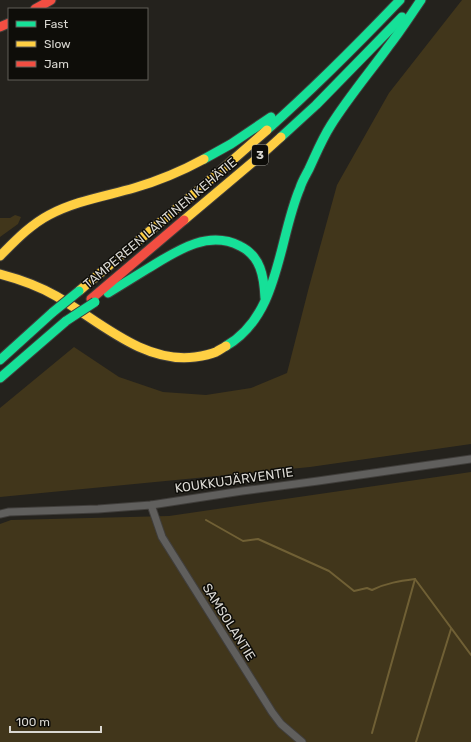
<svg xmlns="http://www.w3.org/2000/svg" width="471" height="742" font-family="Rubik,sans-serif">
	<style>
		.green { fill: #41361b }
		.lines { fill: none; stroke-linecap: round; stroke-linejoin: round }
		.stream { stroke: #706035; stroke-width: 2 }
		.street-casing { stroke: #403e3b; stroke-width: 9 }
		.fast-casing { stroke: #403e3b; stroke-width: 11 }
		.slow-casing { stroke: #403e3b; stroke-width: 11 }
		.jam-casing { stroke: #403e3b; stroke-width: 11 }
		.street { stroke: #605f5d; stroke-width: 7 }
		.fast { stroke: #16e098; stroke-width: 9 }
		.slow { stroke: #ffcf43; stroke-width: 9 }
		.jam { stroke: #f24e42; stroke-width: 9 }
		.fast-bridge-casing { stroke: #403e3b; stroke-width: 11; stroke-linecap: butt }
		.fast-bridge { stroke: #16e098; stroke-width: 9 }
		.labels { text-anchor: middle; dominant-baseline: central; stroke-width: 3; stroke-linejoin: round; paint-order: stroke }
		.shield { fill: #0e0d09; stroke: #9d9b96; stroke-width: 1 }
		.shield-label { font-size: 12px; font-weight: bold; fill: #dad8d2 }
		.street-label { font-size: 13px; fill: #dad8d2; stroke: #0e0d09 }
	</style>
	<rect width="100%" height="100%" fill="#24221d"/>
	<g class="green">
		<polygon points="462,0 471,0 471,444 310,467 0,497 0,408 74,347 119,377 163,392 206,395 251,388 287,373 309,287 337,185 389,93"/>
		<polygon points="15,215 21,217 18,224 0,237 0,218 10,218"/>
		<polygon points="471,472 471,742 0,742 0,524 11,520 169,516"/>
	</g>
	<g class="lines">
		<g class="stream">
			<path d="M 206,520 L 243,541 L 258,539 L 329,571 L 354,591 L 367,588 L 372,590 C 386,583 400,581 415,579"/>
			<polyline points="415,579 471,655"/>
			<polyline points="372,733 415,579"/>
			<polyline points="416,742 451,629"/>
		</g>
		<g class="street-casing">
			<g id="street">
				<polyline points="151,505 162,537 272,712 281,724 302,742"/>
				<polyline points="0,514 9,512 98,509 151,505 242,491 318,481 471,459"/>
			</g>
		</g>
		<g class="fast-casing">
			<g id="fast">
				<path d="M 267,130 C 313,89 357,45 400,0"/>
				<polyline points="281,137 316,105 402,17"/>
				<polyline points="204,159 231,144 271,117"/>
				<path d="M 108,293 C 121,285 134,277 147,269 C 175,252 207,229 240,246 C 261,256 264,277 265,298"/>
				<path d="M 226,346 C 280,315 278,239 300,188 C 302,181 306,175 309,169 C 316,154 322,139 331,125 C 348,98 369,73 388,47 C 400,32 410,16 421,0"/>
				<polyline points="0,360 53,312"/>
				<polyline points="0,378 66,321"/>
			</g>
		</g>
		<g class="slow-casing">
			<g id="slow">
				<polyline points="184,220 260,156 281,137"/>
				<path d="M 0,256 C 15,241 30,225 49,215 C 75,201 106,196 134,188 C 158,181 182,171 204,159"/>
				<path d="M 0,274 C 19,279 39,286 56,296 C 98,320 143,364 195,357 C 202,356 209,355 216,352 C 219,350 223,348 226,346"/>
				<polyline points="79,291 203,186 267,130"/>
			</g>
		</g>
		<g class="jam-casing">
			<g id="jam">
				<polyline points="35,9 51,0"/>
				<polyline points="0,27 9,23"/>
				<polyline points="91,299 184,220"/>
			</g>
		</g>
		<use href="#street" class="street"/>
		<use href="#fast" class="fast"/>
		<use href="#slow" class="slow"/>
		<use href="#jam" class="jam"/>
		<g class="fast-bridge-casing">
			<g id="fast-bridge">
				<polyline points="53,312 79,291"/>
				<polyline points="66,321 95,302"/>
			</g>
		</g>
		<use href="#fast-bridge" class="fast-bridge"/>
	</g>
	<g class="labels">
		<rect class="shield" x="252" y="145" width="16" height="20" rx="3"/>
		<g class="shield-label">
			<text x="260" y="155">3</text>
		</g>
		<g class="street-label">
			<text transform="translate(160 223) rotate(-40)">TAMPEREEN LÄNTINEN KEHÄTIE</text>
			<text transform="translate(234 480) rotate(-8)">KOUKKUJÄRVENTIE</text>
			<text transform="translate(229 622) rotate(58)">SAMSOLANTIE</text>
		</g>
	</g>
	<rect x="8" y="8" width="140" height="72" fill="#0e0d09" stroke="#605e59"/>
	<rect x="16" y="21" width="20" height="6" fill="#16e098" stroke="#605e59"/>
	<text x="44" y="28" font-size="12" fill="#dad8d2">Fast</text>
	<rect x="16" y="41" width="20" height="6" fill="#ffcf43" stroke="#605e59"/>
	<text x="44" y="48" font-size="12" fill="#dad8d2">Slow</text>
	<rect x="16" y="61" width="20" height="6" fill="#f24e42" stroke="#605e59"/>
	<text x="44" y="68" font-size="12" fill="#dad8d2">Jam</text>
	<path d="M10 726v6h91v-6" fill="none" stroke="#dad8d2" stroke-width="2"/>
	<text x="16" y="726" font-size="12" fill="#dad8d2" stroke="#0e0d09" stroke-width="3" paint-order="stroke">100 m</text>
</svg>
